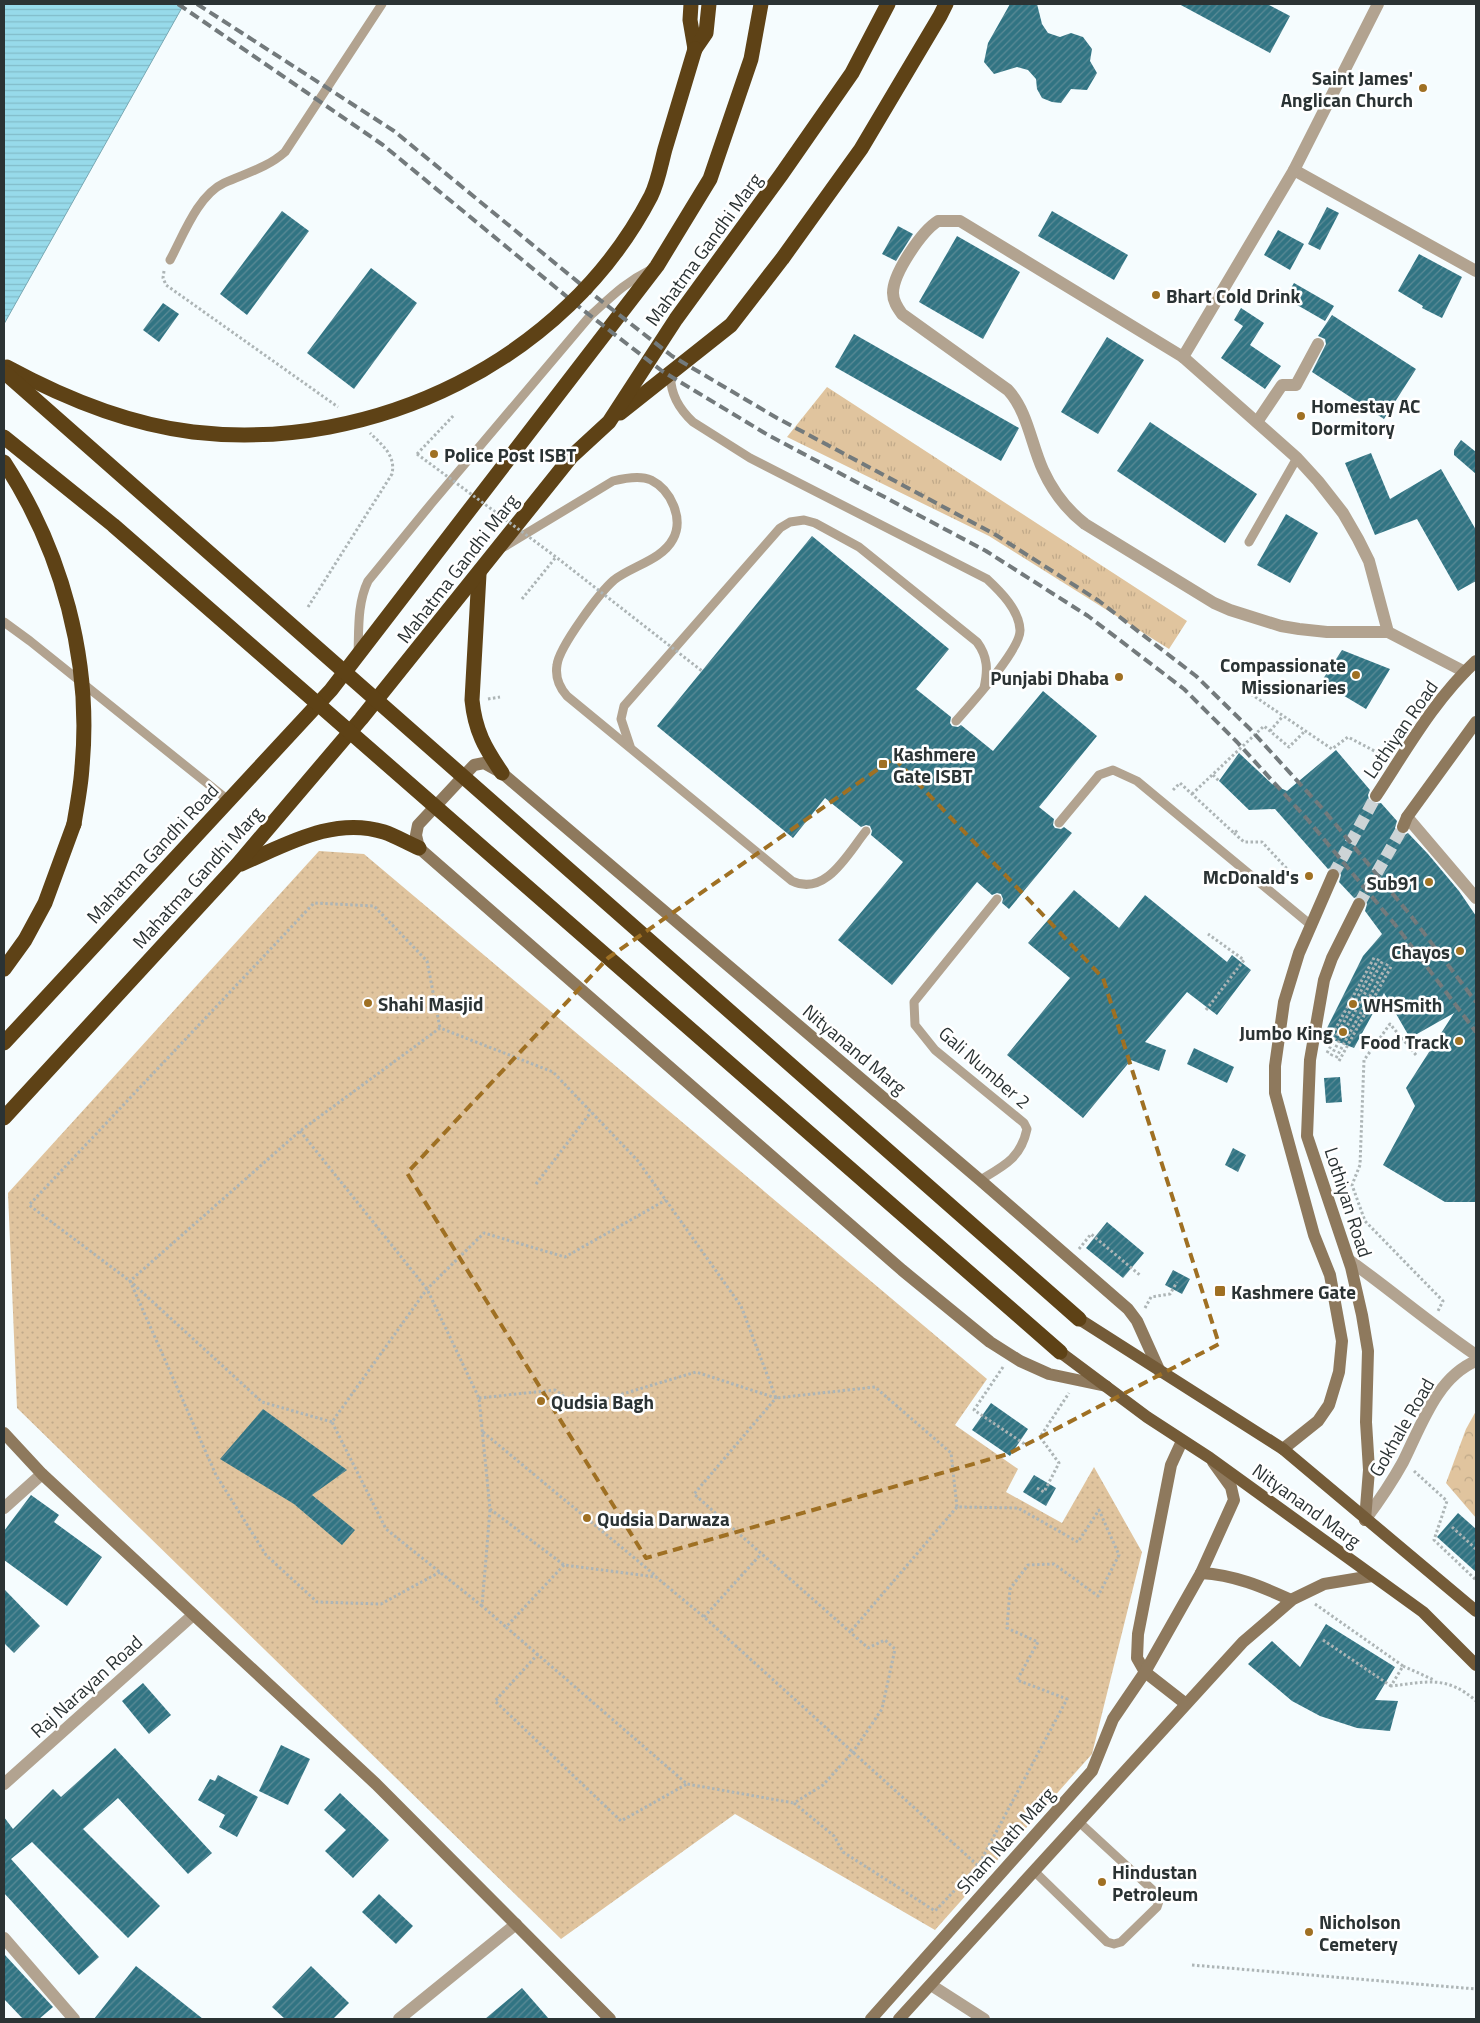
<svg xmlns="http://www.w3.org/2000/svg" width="1480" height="2023" font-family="'Titillium Web',sans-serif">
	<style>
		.grass { fill: url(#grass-tufts) }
		.park { fill: url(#park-crowns) }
		.garden { fill: url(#garden-dots) }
		.water { fill: url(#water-rules); stroke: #77a8b3 }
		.building { fill: url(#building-hatch) }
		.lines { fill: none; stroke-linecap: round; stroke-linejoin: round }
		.secondary-tunnel { stroke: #cdd4d6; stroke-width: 12; stroke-dasharray: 12 6; stroke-linecap: butt }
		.path { stroke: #adb5b6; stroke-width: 3; stroke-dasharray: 2.5 2.5; stroke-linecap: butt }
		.lane { stroke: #b2a390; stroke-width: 9 }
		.street { stroke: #b2a390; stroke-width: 12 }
		.secondary { stroke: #8e795d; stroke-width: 12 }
		.primary { stroke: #745b38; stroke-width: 12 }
		.highway { stroke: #5e4216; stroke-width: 15 }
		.rail { stroke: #737a7c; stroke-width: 4; stroke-dasharray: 10 5; stroke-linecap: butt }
		.path-bridge { stroke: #adb5b6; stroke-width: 3; stroke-dasharray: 2.5 2.5; stroke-linecap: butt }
		.highway-bridge { stroke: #5e4216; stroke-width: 15 }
		.marked { fill: none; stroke: #9f7023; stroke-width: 4; stroke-dasharray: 10 6; stroke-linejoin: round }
		.poi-dot { fill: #9f7023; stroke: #fff; stroke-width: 2 }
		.labels { text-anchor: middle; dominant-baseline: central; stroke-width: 5; stroke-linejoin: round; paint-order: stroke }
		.poi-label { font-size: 19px; font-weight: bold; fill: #2b3334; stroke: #fff; text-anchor: start }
		.street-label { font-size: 19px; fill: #2b3334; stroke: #fff }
	</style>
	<defs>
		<pattern id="grass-tufts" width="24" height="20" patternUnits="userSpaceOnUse" patternTransform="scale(1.25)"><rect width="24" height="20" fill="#e0c49e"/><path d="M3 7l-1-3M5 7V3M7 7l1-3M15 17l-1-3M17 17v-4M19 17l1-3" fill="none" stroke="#c0a989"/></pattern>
		<pattern id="park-crowns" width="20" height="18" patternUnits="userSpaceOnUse" patternTransform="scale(1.25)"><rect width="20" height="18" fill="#e0c49e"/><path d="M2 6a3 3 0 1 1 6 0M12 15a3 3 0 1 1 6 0" fill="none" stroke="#c0a989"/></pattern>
		<pattern id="garden-dots" width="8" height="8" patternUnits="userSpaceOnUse" patternTransform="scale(1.25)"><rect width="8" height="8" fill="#e0c49e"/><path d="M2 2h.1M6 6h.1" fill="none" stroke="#c0a989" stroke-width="1.8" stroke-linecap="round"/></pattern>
		<pattern id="water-rules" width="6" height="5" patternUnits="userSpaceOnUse" patternTransform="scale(1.25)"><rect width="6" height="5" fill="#97daea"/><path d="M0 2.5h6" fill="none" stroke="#82bcc9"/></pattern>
		<pattern id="building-hatch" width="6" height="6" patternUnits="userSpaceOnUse" patternTransform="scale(1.25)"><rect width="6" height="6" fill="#317483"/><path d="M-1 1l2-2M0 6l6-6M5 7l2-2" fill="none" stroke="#5c8b96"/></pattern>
	</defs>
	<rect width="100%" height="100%" fill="#f5fcfe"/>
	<polygon class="grass" points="827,387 1187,621 1169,649 989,536 787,437"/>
	<polygon class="park" points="1476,1411 1476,1518 1446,1483 1466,1429"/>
	<polygon class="garden" points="319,851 364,854 987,1379 955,1425 1018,1469 1006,1492 1062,1523 1094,1467 1142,1552 1092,1754 935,1930 735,1814 561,1939 17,1408 8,1193"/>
	<polygon class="water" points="4,4 184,4 4,324"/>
	<g class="building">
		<polygon points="1010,4 1037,4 1042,24 1048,33 1060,37 1071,33 1083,37 1092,49 1090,61 1097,73 1087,90 1071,89 1061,103 1052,102 1042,98 1037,89 1036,79 1028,70 1017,67 994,74 984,62 988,43"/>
		<polygon points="1179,4 1267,4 1290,16 1270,53"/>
		<polygon points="1327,207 1339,213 1320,250 1308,244"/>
		<polygon points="282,211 309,231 247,315 220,294"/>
		<polygon points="1052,211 1128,255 1114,280 1038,236"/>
		<polygon points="898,226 913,234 896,261 882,254"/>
		<polygon points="1278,230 1304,244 1290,270 1264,255"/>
		<polygon points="957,236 1020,272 983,339 919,302"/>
		<polygon points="1419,254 1462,277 1442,318 1422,308 1423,306 1398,291"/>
		<polygon points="371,268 417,303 354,389 307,353"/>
		<polygon points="1294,283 1334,306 1325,321 1285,298"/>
		<polygon points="163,303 179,314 159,342 143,330"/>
		<polygon points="1241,308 1264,323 1250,345 1281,366 1265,389 1221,358 1243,326 1234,320"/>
		<polygon points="1332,315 1416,369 1384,419 1312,372 1326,344 1325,339 1318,336"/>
		<polygon points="854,334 1019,428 1001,461 835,367"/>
		<polygon points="1107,337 1144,360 1098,434 1061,412"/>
		<polygon points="1150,422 1257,494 1225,543 1117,471"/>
		<polygon points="1461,440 1476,452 1476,474 1454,455 1454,450"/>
		<polygon points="1371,453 1390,499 1441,469 1476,530 1476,581 1458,591 1417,519 1375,535 1345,463"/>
		<polygon points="1286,514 1318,533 1290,583 1257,565"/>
		<polygon points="812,536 949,649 916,689 951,717 950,723 952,726 958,727 961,725 993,751 1043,691 1097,736 1039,807 1054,819 1053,825 1055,828 1061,829 1064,827 1072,833 1009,909 1002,903 1003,899 1001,894 997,893 992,895 977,882 892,985 838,940 903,862 871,835 872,831 870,826 866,825 861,827 825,798 793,838 657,726"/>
		<polygon points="1342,650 1390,669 1366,709 1321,682"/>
		<polygon points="1336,750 1370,790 1368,795 1369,800 1375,804 1381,803 1397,821 1395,828 1397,832 1404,835 1408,833 1428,854 1459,891 1476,916 1476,1202 1445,1202 1383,1165 1415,1106 1406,1088 1454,1013 1410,1038 1384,993 1354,1048 1323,1036 1363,956 1382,934 1365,911 1367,904 1365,899 1359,896 1354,898 1339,882 1341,875 1339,870 1333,867 1328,869 1275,809 1249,810 1219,781 1239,753 1272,784 1287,791"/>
		<polygon points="1074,890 1119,928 1145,895 1227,962 1232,955 1251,970 1217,1015 1187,992 1145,1042 1166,1050 1159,1071 1131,1060 1083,1118 1007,1055 1070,978 1028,943"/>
		<polygon points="1194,1048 1234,1067 1227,1083 1187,1064"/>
		<polygon points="1340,1077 1342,1102 1326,1103 1324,1078"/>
		<polygon points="1233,1148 1246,1155 1238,1172 1225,1165"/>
		<polygon points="1107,1222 1144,1253 1123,1278 1086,1248"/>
		<polygon points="1173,1270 1190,1279 1182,1294 1165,1285"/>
		<polygon points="991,1403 1028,1429 1010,1456 972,1430"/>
		<polygon points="263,1409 347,1470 312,1495 355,1530 342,1545 294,1504 220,1459"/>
		<polygon points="1034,1475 1056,1488 1046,1506 1023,1492"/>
		<polygon points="31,1495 59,1515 54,1522 102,1557 67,1606 4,1560 4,1531"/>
		<polygon points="1458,1513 1476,1529 1476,1572 1437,1537"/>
		<polygon points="4,1589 40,1626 14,1653 4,1643"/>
		<polygon points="1326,1624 1395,1667 1375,1700 1398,1701 1390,1731 1357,1728 1320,1716 1292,1701 1248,1664 1272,1641 1300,1667"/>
		<polygon points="143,1683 171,1715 149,1734 122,1701"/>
		<polygon points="281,1745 310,1759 288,1805 259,1791"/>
		<polygon points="115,1748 212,1853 188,1874 118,1798 83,1829 160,1906 128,1938 32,1842 11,1859 99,1957 79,1975 4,1893 4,1817 13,1829 53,1789 61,1797"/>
		<polygon points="218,1775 258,1797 237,1837 219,1827 225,1815 198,1800 210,1779 215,1781"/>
		<polygon points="340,1793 389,1840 353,1878 325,1851 346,1830 324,1810"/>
		<polygon points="379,1894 413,1926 396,1944 362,1912"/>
		<polygon points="4,1954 53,2007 39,2019 23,2019 4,1999"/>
		<polygon points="136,1966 164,1988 203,2019 94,2019"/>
		<polygon points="311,1966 349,2003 333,2019 285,2019 272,2007"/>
		<polygon points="522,1988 549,2019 485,2019"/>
	</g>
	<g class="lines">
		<g class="secondary-tunnel">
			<polyline points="1333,875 1376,796"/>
			<polyline points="1359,904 1403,827"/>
		</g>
		<g class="path">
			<polyline points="164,271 163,278 166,285 338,407"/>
			<polyline points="417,454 454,415"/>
			<polyline points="522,599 556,557"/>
			<path d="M 308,607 L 392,474 C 396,455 382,445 370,433"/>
			<polyline points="1251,694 1332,749 1348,737 1384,756"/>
			<polyline points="488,699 500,697"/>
			<polyline points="1270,731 1283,716"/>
			<polyline points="1213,775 1219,781"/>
			<polyline points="1173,790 1180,783 1234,833 1238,830"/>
			<polyline points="1192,794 1264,726 1289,747 1305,731"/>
			<polyline points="1234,833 1244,842 1262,842 1290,872"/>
			<polyline points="1206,1010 1244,960 1208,934"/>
			<polyline points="1330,1039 1375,956"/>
			<polyline points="1327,1053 1379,958"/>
			<polyline points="1416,1055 1390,1024 1364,1060 1360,1165 1352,1185 1365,1221 1443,1301 1438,1311"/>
			<polyline points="1331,1056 1383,960"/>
			<polyline points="1336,1058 1388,963"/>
			<polyline points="1339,1061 1392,965"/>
			<polyline points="300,1131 427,1289 479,1398 490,1509 564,1565 656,1577 704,1617 985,1872"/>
			<polyline points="536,1184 591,1112"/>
			<polyline points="1079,1249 1091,1234 1141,1276"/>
			<polyline points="1145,1308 1151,1297 1170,1294 1177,1282"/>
			<polyline points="1003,1367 974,1410 1026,1445"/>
			<polyline points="479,1398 555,1390 579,1407 696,1372 776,1398 694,1494 850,1632 868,1648 885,1640 895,1649 882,1709 853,1752 823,1785 794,1803 834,1836 843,1852 935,1911 978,1866 1067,1699 1017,1680 1038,1642 1007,1628 1010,1589 1028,1565 1054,1564 1098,1596 1119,1555 1099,1510 1078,1542 1018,1508 957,1507 850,1632"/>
			<polyline points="332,1422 262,1402 130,1281 300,1131 440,1028 553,1072 638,1161 741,1306 776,1398 875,1387 951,1453 957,1507"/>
			<polyline points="483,1432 656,1576"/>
			<polyline points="1414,1471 1447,1501 1434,1540 1476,1580"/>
			<polyline points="1037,1488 1044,1492 1059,1463 1040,1437 1069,1393"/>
			<polyline points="490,1510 482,1606 506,1627"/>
			<polyline points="1452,1527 1476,1549"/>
			<polyline points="564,1565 506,1627 687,1784 794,1803"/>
			<polyline points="440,1572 381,1604 317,1602 266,1555 216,1475 130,1281 29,1205 314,903 374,906 427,961 440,1028"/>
			<path d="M 1315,1604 L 1403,1666 L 1391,1686 C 1427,1682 1447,1675 1476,1701"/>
			<polyline points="482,1606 386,1529 332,1422 427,1289 484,1233 565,1257 666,1200"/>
			<polyline points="704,1617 761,1554"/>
			<polyline points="1323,1640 1391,1686"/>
			<polyline points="538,1654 495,1701 621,1821 687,1784"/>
			<polyline points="1403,1666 1434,1680"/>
			<polyline points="1192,1965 1476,1989"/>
		</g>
		<g class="lane">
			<path d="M 170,260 C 183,236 198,195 224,183 C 246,173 267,168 285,152 L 382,4"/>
			<path d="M 671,372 C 669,392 678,408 693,422 L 750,458 L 987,579 C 1001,592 1019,610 1020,630 C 1021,649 970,705 956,721"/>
			<polyline points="1249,542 1297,458"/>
			<path d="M 504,547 L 613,481 C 625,478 640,475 651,480 C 671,490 684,519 673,539 C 662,560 632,566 614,580 C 600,592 559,647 557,665 C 555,677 559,687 567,696 L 792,881 C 826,897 848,853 866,831"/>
			<polyline points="4,622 30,641 228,800"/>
			<path d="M 358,654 C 359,630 357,604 368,581 L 431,504 L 590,316 C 611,297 624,283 650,270"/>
			<path d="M 630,746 L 621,719 L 624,706 L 780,528 L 790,522 L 804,520 L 815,523 L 859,547 L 977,642 C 988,657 988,670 984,688"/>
			<polyline points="1059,823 1099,775 1113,770 1137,781 1312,926"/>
			<path d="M 980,1180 C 1004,1166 1021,1158 1027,1129 L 1024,1123 L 935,1050 L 915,1025 L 914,1002 L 997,899"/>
			<polyline points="1034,1871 1107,1942 1114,1944 1121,1942 1157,1907 1160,1898 1156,1893 1079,1822"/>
		</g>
		<g class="street">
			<polyline points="1294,170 1476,271"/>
			<polyline points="1183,357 1294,170 1378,4"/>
			<polyline points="1257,422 1282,385 1296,385 1318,344"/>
			<path d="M 1388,632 L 1369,561 L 1358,539 L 1343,513 L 1318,481 L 1297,458 L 1183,357 L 960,221 L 938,221 C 922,231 893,273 893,293 C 893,301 897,307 902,314 L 1008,390 C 1028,412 1031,444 1043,470 C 1053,492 1067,510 1085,524 L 1214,603 L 1230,610 L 1281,626 L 1299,629 L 1327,632 L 1388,632 L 1465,672"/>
			<polyline points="1407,817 1476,898"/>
			<path d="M 1349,1260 C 1392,1291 1432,1325 1476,1355"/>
			<polyline points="4,1508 42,1474"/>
			<path d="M 1365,1520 C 1379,1501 1392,1482 1403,1462 C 1421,1426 1437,1377 1476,1361"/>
			<polyline points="4,1784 193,1615"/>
			<polyline points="4,1938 74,2019"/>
			<polyline points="931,1985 984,2019"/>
			<polyline points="399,2019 516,1924"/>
		</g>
		<g class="secondary">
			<path d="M 1376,796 C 1407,749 1434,700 1476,661"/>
			<polyline points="1403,827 1407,817 1476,722"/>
			<polyline points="1359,904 1332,958 1324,980 1310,1060 1307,1136 1351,1267 1362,1315 1368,1351 1366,1422 1369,1470 1365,1520"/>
			<polyline points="1106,1386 1049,1374 1020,1361 990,1342 902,1270 419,848 416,835 418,825 474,765 484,763 502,773 980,1180 1128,1309 1137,1321 1160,1372"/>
			<polyline points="4,1433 42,1474 376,1784 610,2019"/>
			<polyline points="1182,1441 1171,1465 1138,1634 1137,1658 1145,1672 1186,1704"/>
			<polyline points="1283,1449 1318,1421 1329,1405 1339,1372 1342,1341 1330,1275 1314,1235 1275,1093 1275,1066 1284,1002 1299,953 1333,875"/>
			<path d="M 1201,1573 C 1234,1575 1261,1586 1291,1600"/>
			<polyline points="871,2019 1092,1771 1113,1719 1145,1672 1201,1573 1234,1500 1231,1487 1213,1462"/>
			<polyline points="899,2019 1243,1642 1293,1599 1324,1584 1372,1576"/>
		</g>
		<g class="primary">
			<polyline points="1079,1319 1283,1449 1476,1611"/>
			<polyline points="1060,1352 1147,1417 1210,1458 1423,1612 1476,1665"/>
		</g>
		<g class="highway">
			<polyline points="691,4 690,20 695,49"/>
			<polyline points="695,49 706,33 709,4"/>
			<polyline points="620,413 731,325 782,259 861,149 940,16 946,4"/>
			<path d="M 479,574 L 472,700 C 475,731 485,748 502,773"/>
			<path d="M 241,864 C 286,845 333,816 384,832 C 396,836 407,843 419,848"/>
			<polyline points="4,969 25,940 45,903 74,824"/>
			<polyline points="4,1043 331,690 657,266 710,179 751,59 761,4"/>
			<polyline points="4,1118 237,865 361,719 571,457 609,422 676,319 781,175 852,73 888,4"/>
		</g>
		<g class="rail">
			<polyline points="178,4 383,145 583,310 662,371 768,435 986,551 1088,616 1184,689 1237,742 1308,820 1397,927 1476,1032"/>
			<polyline points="197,4 394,131 595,296 672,356 777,418 996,535 1099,601 1196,676 1250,729 1322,808 1411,916 1476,1002"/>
		</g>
		<polyline class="path-bridge" points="417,454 556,557 702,671"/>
		<g class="highway-bridge">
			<path d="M 7,367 C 66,399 127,424 193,432 C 374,453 566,360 651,196 C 658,182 661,164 665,149 C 675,116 685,82 695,49"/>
			<polyline points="4,372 1079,1319"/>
			<polyline points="4,437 113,525 1060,1352"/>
			<path d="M 4,462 C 62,551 92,660 82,767 C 81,786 77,805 74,824"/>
		</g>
	</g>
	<path class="marked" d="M 894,758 L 1103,978 L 1219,1344 L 1008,1454 L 646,1558 L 407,1173 L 608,958 Z"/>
	<g class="poi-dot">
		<circle cx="1423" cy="88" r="5"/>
		<circle cx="1156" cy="295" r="5"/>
		<circle cx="1301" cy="416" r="5"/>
		<circle cx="434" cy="454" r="5"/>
		<circle cx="1356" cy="675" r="5"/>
		<circle cx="1119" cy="677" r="5"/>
		<rect x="878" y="759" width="10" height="10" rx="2.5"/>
		<circle cx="1309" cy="876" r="5"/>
		<circle cx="1429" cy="882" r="5"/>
		<circle cx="1460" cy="951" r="5"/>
		<circle cx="368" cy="1003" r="5"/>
		<circle cx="1353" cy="1004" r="5"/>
		<circle cx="1343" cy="1032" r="5"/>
		<circle cx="1459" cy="1041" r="5"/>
		<rect x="1214" y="1285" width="12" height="12" rx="2.5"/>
		<circle cx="541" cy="1401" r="5"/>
		<circle cx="587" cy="1518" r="5"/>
		<circle cx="1102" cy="1882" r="5"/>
		<circle cx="1309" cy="1932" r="5"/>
	</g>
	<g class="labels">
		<g class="poi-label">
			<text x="1413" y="77" text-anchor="end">Saint James'<tspan x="1413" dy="22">Anglican Church</tspan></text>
			<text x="1166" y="295">Bhart Cold Drink</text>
			<text x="1311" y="405">Homestay AC<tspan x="1311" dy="22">Dormitory</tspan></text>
			<text x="444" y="454">Police Post ISBT</text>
			<text x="1346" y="664" text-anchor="end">Compassionate<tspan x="1346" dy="22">Missionaries</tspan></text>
			<text x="1109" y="677" text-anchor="end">Punjabi Dhaba</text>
			<text x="893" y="753">Kashmere<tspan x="893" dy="22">Gate ISBT</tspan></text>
			<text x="1299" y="876" text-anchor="end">McDonald's</text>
			<text x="1419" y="882" text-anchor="end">Sub91</text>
			<text x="1450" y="951" text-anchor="end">Chayos</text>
			<text x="378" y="1003">Shahi Masjid</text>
			<text x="1363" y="1004">WHSmith</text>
			<text x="1333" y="1032" text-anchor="end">Jumbo King</text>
			<text x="1449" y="1041" text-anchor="end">Food Track</text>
			<text x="1231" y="1291">Kashmere Gate</text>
			<text x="551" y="1401">Qudsia Bagh</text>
			<text x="597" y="1518">Qudsia Darwaza</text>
			<text x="1112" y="1871">Hindustan<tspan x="1112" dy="22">Petroleum</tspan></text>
			<text x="1319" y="1921">Nicholson<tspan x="1319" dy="22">Cemetery</tspan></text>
		</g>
		<g class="street-label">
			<text transform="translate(703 249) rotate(-54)">Mahatma Gandhi Marg</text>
			<text transform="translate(457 568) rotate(-52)">Mahatma Gandhi Marg</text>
			<text transform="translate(1400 729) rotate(-55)">Lothiyan Road</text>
			<text transform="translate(152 853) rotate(-47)">Mahatma Gandhi Road</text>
			<text transform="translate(197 877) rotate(-48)">Mahatma Gandhi Marg</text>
			<text transform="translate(855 1049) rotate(40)">Nityanand Marg</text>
			<text transform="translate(985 1067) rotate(41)">Gali Number 2</text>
			<text transform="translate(1349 1202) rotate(72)">Lothiyan Road</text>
			<text transform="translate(1401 1427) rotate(-60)">Gokhale Road</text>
			<text transform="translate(1307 1505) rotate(36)">Nityanand Marg</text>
			<text transform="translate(86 1686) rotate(-42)">Raj Narayan Road</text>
			<text transform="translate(1005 1840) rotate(-48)">Sham Nath Marg</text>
		</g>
	</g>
	<rect width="1480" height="2023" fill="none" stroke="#2b3334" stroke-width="10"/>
</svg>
